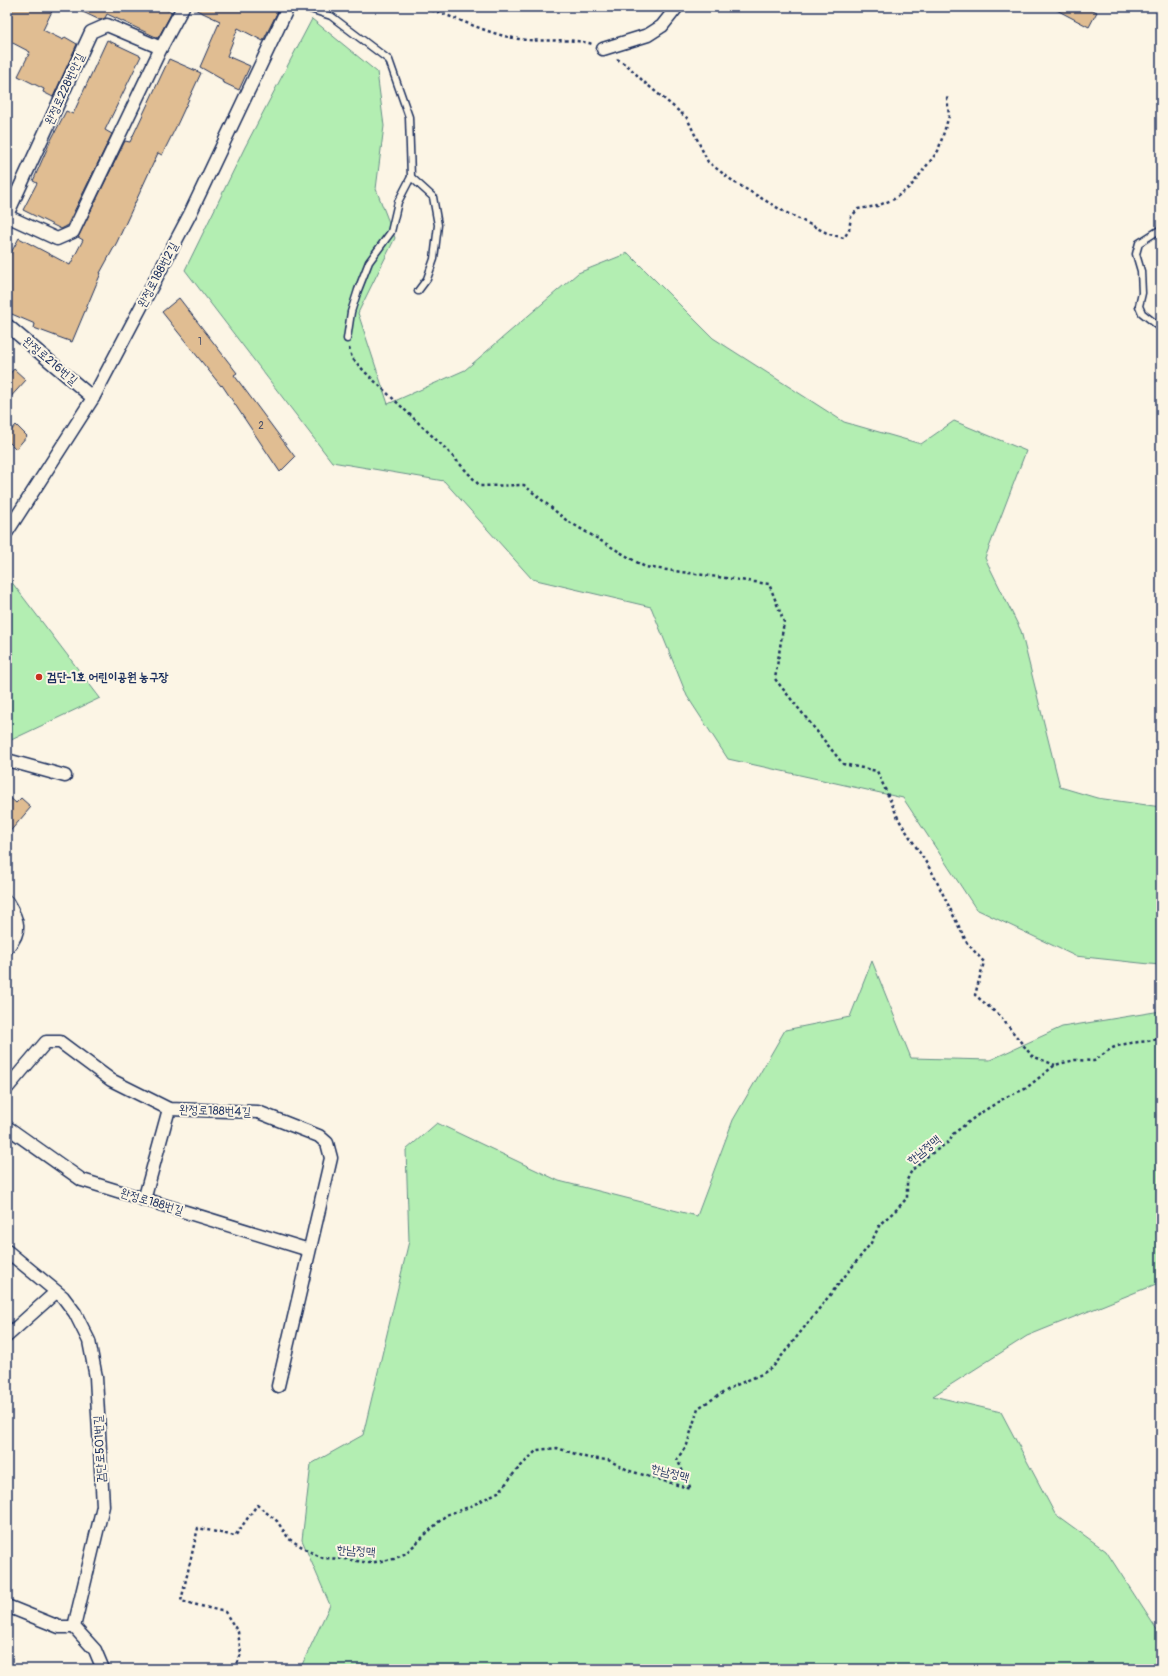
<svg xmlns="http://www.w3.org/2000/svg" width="1168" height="1676" font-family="Pangolin,'Poor Story',sans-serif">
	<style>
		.green { fill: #b3eeb2; stroke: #678e88 }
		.building { fill: #e0bd92; stroke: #1b2f5e }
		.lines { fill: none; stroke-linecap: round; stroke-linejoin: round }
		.lane-casing { stroke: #1b2f5e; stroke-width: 9 }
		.street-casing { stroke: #1b2f5e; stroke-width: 15 }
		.path { stroke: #1b2f5e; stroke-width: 2.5; stroke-dasharray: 3 3; stroke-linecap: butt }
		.lane { stroke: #fcf5e5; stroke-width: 6 }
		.street { stroke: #fcf5e5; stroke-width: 12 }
		.poi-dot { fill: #c8321e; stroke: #fcf5e5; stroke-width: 1.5 }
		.labels { text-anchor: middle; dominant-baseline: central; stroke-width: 4; stroke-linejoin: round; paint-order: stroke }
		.number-label { font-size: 10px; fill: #4c526b }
		.street-label { font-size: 12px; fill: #1b2f5e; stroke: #fcf5e5 }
		.poi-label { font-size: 12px; font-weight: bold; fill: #1b2f5e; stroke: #fcf5e5; text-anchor: start }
	</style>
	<rect width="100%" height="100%" fill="#fcf5e5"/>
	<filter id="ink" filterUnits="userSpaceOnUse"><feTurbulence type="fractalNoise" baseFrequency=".025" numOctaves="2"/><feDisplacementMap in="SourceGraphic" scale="8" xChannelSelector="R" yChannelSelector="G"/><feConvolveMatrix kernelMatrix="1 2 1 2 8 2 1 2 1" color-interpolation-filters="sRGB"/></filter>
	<g filter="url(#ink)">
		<g class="green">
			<polygon points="312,19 377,72 384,126 376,189 395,238 358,313 388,404 465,370 578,273 628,253 713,338 844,422 921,444 954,421 1026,451 985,558 1021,631 1060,787 1097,798 1161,807 1161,971 1159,965 1075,956 976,909 903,798 728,759 687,696 651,607 532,579 444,481 332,462 185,270 245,147"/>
			<polygon points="7,576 100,698 7,742"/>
			<polygon points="872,961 911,1058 990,1060 1062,1027 1161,1011 1161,1282 1027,1336 933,1396 1001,1412 1055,1514 1106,1551 1161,1636 1161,1669 300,1669 330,1605 302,1540 311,1464 363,1435 409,1241 406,1150 437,1123 559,1181 697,1216 733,1120 785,1030 850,1017"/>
		</g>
		<g class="building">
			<polygon points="7,7 54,7 43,30 63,40 65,37 77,44 53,97 43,92 44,89 18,76 30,52 7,40"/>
			<polygon points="72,7 161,7 172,12 158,38 107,14 105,18 100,20"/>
			<polygon points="190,7 278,7 279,9 263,41 238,28 227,56 250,66 239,90 222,82 223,80 200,67 220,21"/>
			<polygon points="1051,7 1086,7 1097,12 1089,27"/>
			<polygon points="107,40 141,56 105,130 112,134 67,226 61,229 23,210 37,183 33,181 50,142 66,111 73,114"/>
			<polygon points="169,59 201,73 176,127 162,155 158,153 117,242 100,273 101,273 72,342 34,328 35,324 7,312 7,260 19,238 70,265 83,240 78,237 125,141 130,142"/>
			<polygon points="179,298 237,373 234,375 295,457 280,472 222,385 221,386 162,312"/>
			<polygon points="14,369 26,380 7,401 7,377"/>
			<polygon points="16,425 27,436 16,449 7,440 7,435"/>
			<polygon points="7,795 16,803 21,798 31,807 7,835"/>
		</g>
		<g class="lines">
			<g class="lane-casing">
				<g id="lane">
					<polyline points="304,7 331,16 389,60 409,117 411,177 433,197 438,225 434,259 427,279 418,291"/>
					<polyline points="1161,229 1139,243 1136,254 1141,271 1142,293 1139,306 1142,313 1161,328"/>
					<polyline points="347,339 351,312 358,290 369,262 391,232 398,202 411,177"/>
				</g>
			</g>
			<g class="street-casing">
				<g id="street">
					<polyline points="603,49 648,35 662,26 677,7"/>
					<polyline points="7,215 91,32 107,25 161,48"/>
					<polyline points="7,216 57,239 73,232 161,48 183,7"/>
					<polyline points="7,325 93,398"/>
					<polyline points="7,532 93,398 190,214 288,7"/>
					<polyline points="7,760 65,776"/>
					<path d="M 7,902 C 18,920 23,931 7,948"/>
					<polyline points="7,1088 46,1042 60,1042 111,1080 169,1109 258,1112 319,1136 327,1143 331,1158 278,1386"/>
					<polyline points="7,1127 82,1180 309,1250"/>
					<polyline points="144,1200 169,1109"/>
					<polyline points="7,1251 63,1297 75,1313 89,1341 96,1377 103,1506 74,1627 95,1650 103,1669"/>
					<polyline points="7,1336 56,1292"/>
					<polyline points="7,1606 59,1627 74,1627"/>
				</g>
			</g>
			<g class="path">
				<path d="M 420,7 C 454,15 485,34 519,39 C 543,43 568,37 592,44"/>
				<polyline points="617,59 628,66 644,82 687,118 708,162 734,182 783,211 829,234 844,238 849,230 851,217 858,209 877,206 894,199 911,186 938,151 949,116 947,97"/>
				<polyline points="349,348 352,358 365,372 447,450 480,486 524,485 566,520 645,567 769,584 784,622 775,679 843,764 877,771 899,820 932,872 967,943 984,962 975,995 1000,1016 1032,1056 1055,1065"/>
				<path d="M 235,1669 L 241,1654 L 238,1632 L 225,1612 L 181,1601 L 198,1528 L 235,1536 L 257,1505 L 277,1521 L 289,1539 L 314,1554 L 323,1558 L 345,1559 L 369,1563 L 394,1559 L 406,1553 L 446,1515 L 469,1507 L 500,1491 L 515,1472 L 537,1450 L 557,1448 L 588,1458 L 608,1460 L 630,1471 L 691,1489 L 677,1459 L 687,1445 L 698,1408 L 734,1386 L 762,1374 L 773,1367 L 871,1243 L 880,1224 L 896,1210 L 907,1198 L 907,1180 L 912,1170 L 928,1156 L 950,1141 L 953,1134 L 979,1114 L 1006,1097 L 1025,1089 L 1055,1065 L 1075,1060 L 1094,1061 C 1101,1057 1107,1050 1115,1047 C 1130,1041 1146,1043 1161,1038"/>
			</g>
			<use href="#lane" class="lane"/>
			<use href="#street" class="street"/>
		</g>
	</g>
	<circle class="poi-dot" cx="39" cy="677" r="4"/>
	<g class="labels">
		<g class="number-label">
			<text x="200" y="342">1</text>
			<text x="261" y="426">2</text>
		</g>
		<g class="street-label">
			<text transform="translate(65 89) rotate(-65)">완정로228번안길</text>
			<text transform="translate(158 275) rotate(-62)">완정로188번2길</text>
			<text transform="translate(50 361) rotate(40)">완정로216번길</text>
			<text transform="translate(215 1111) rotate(2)">완정로188번4길</text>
			<text transform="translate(924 1150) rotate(-39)">한남정맥</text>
			<text transform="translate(152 1202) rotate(17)">완정로188번길</text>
			<text transform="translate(100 1449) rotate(-93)">검단로501번길</text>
			<text transform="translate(670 1473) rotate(15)">한남정맥</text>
			<text transform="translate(356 1551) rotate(4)">한남정맥</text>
		</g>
		<g class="poi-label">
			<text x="47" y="677">검단-1호 어린이공원 농구장</text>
		</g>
	</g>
	<rect width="1168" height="1676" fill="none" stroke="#fcf5e5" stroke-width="24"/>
	<rect x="12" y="12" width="1144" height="1652" fill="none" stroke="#1b2f5e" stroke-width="1.5" filter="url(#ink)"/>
</svg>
